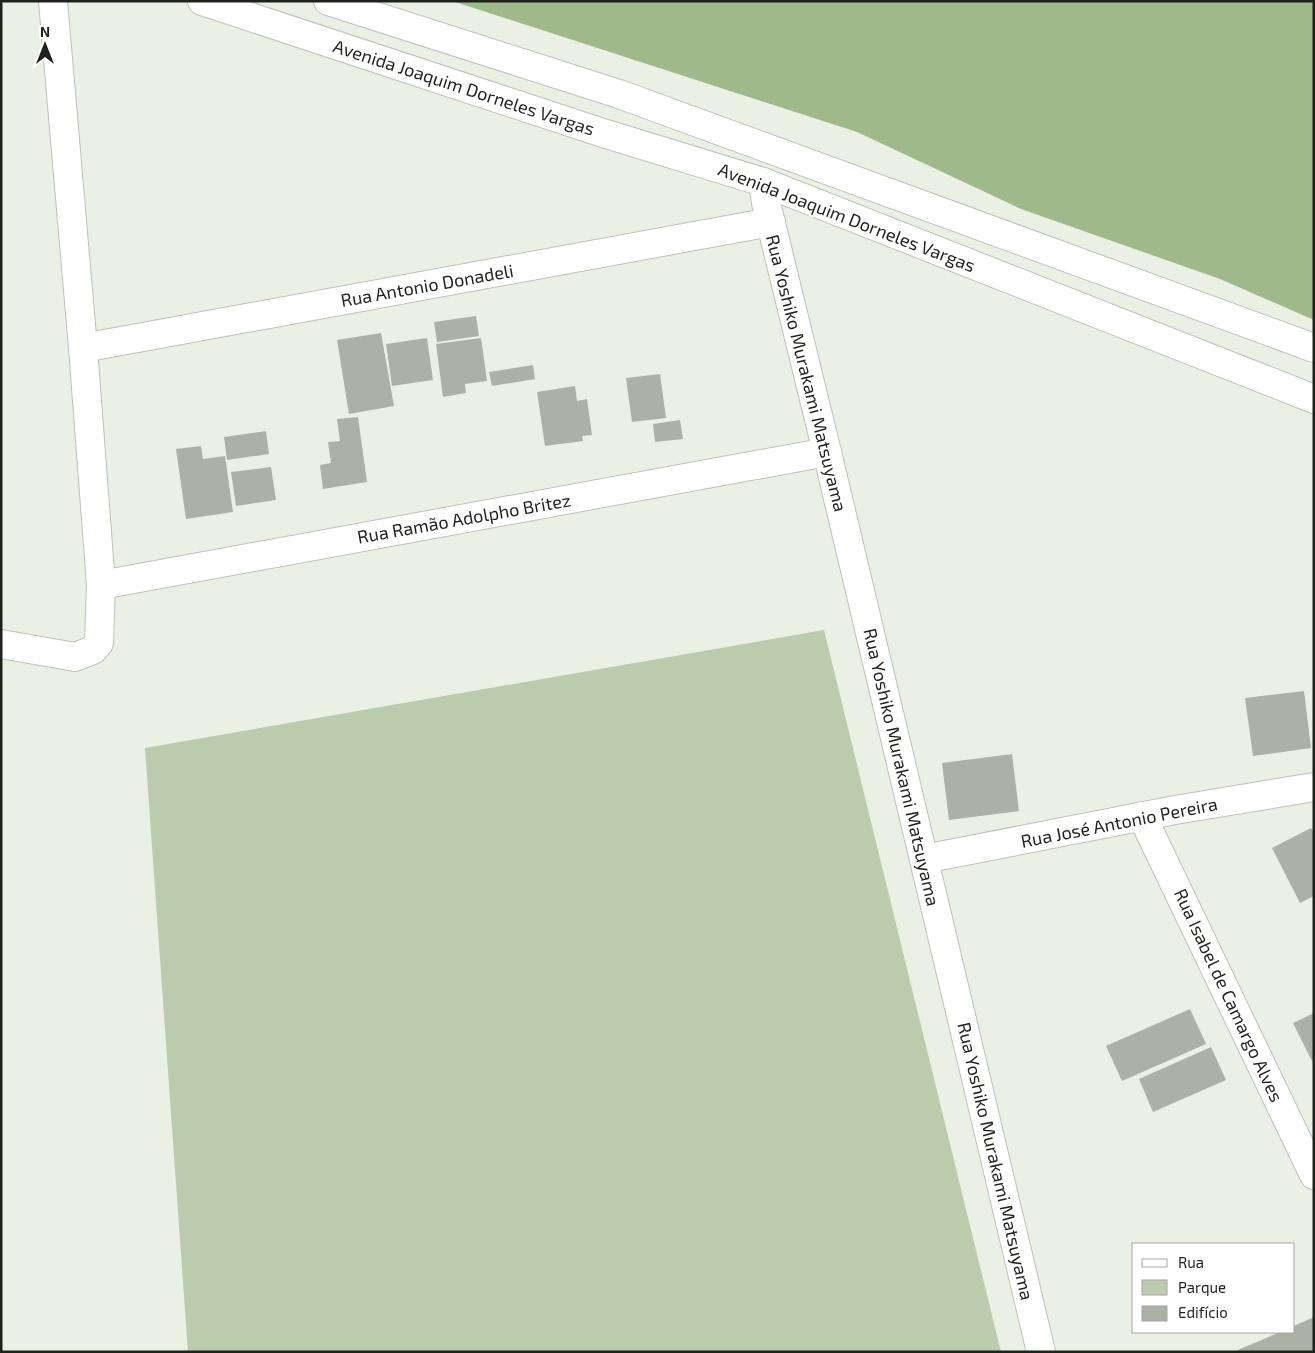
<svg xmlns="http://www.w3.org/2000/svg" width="1315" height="1353" font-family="'Exo 2',sans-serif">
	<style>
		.green { fill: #baccab }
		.forest { fill: #a0b98a }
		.building { fill: #abb1a5 }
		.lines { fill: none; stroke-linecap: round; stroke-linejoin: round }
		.minor-casing { stroke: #bcc3b6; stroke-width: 30 }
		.minor { stroke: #fff; stroke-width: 28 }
		.labels { text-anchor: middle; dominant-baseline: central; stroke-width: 4; stroke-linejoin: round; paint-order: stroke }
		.street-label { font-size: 18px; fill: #1f211c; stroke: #fff }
	</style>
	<rect width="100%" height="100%" fill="#eaf1e4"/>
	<polygon class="green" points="824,630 1001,1352 188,1352 145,748"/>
	<polygon class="forest" points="452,1 1314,1 1314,320 1220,279 1021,209 857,132"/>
	<g class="building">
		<polygon points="476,316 479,336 437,342 434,322"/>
		<polygon points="381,333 394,406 349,414 337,340"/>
		<polygon points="427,338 433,380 392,386 386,344"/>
		<polygon points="481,338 487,381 465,384 466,393 443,397 436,344"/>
		<polygon points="533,365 535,379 492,386 489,372"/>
		<polygon points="660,374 666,418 632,422 626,378"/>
		<polygon points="575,386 577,401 587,399 592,435 582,436 583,441 545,446 537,392"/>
		<polygon points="358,417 367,482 323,489 320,465 331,463 328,442 340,441 337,419"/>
		<polygon points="680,420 683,439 655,442 653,424"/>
		<polygon points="266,431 269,454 227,460 224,437"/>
		<polygon points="201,446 203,459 225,456 233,512 186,519 176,449"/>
		<polygon points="271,467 276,500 236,506 231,472"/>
		<polygon points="1304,691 1311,748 1253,756 1245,698"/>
		<polygon points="1012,754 1019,811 949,820 942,763"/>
		<polygon points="1311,828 1314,833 1314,896 1300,903 1272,848"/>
		<polygon points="1190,1009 1206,1044 1122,1081 1106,1046"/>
		<polygon points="1314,1013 1314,1060 1312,1061 1293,1023"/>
		<polygon points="1211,1047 1226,1080 1153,1112 1139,1079"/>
		<polygon points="1314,1317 1314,1352 1239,1352 1238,1350 1280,1332 1294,1332 1294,1326"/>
	</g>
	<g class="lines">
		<g class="minor-casing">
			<g id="minor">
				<polyline points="202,1 603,133 763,182 1314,399"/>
				<polyline points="328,1 619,94 1314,348"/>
				<polyline points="763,182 766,203 827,452 1041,1352"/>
				<polyline points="83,348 771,222"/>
				<polyline points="101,585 827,452"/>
				<polyline points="1,644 75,657 93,650 99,643 101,585 83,348 53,1"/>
				<polyline points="1142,816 1314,1175"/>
				<polyline points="924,859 1175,810 1314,787"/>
			</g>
		</g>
		<use href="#minor" class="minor"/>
	</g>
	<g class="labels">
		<g class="street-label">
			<text transform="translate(464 87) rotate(18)">Avenida Joaquim Dorneles Vargas</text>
			<text transform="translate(847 217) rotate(21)">Avenida Joaquim Dorneles Vargas</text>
			<text transform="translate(427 285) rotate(-10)">Rua Antonio Donadeli</text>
			<text transform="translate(807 373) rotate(76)">Rua Yoshiko Murakami Matsuyama</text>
			<text transform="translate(464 518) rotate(-10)">Rua Ramão Adolpho Britez</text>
			<text transform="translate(902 767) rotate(77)">Rua Yoshiko Murakami Matsuyama</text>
			<text transform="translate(1119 822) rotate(-11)">Rua José Antonio Pereira</text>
			<text transform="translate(1229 995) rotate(65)">Rua Isabel de Camargo Alves</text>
			<text transform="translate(996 1161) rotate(77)">Rua Yoshiko Murakami Matsuyama</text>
		</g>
	</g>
	<rect width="1315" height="1353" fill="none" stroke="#1f211c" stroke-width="5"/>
	<rect x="1132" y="1243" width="162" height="90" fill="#ffffff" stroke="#a5a6a4"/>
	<rect x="1142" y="1259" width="25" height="8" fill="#ffffff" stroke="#a5a6a4"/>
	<text x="1178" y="1268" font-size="15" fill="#1f211c">Rua</text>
	<rect x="1142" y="1280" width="25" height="15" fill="#baccab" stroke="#a5a6a4"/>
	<text x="1178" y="1293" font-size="15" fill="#1f211c">Parque</text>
	<rect x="1142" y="1306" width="25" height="15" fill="#abb1a5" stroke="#a5a6a4"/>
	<text x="1178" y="1318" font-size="15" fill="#1f211c">Edifício</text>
	<g transform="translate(45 45)" stroke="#ffffff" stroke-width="4" paint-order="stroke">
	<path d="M0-4L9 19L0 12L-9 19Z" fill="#1f211c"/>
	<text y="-8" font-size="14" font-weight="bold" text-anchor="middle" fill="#1f211c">N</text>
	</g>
</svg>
